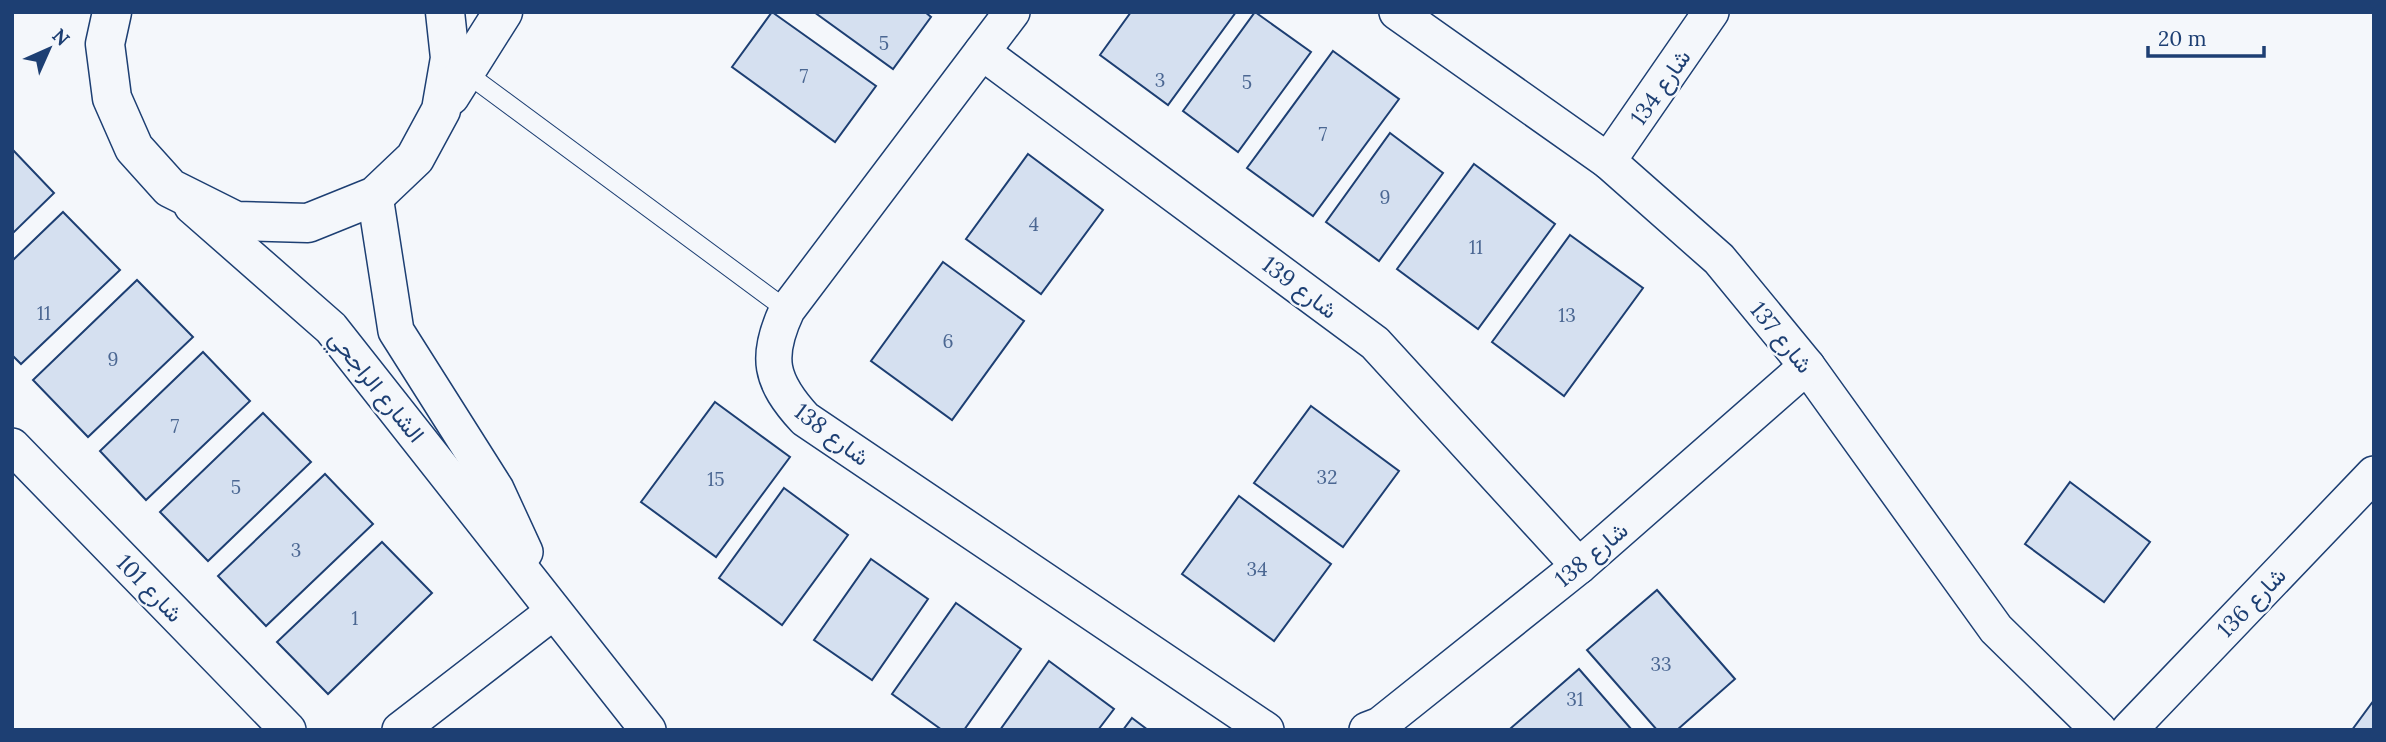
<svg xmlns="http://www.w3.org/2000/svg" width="2386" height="742" font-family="Lora,Vazirmatn,serif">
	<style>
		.building { fill: #d5e0f0; stroke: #1d3f73; stroke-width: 2 }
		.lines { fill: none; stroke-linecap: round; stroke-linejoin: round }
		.service-casing { stroke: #1d3f73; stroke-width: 20 }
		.minor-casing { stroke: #1d3f73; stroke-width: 38 }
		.tertiary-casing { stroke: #1d3f73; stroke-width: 41 }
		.service { stroke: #f4f7fb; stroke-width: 18 }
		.minor { stroke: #f4f7fb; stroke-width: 35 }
		.tertiary { stroke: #f4f7fb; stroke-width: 38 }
		.labels { text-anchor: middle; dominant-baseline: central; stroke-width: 5; stroke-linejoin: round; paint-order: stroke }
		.number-label { font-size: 19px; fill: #4b6792 }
		.street-label { font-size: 23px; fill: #1d3f73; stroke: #f4f7fb }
	</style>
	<rect width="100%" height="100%" fill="#f4f7fb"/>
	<g class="building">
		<polygon points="772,12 876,86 835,142 732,67"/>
		<polygon points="814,12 925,12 931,17 893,69"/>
		<polygon points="1131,12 1236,12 1168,105 1100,55"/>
		<polygon points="1255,12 1311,52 1238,152 1183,111"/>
		<polygon points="1333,51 1399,99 1313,216 1247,168"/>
		<polygon points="1390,133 1443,173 1379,261 1326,222"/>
		<polygon points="12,149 54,193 12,234"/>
		<polygon points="1028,154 1103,210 1041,294 966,239"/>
		<polygon points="1474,164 1555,224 1478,329 1397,269"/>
		<polygon points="63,212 120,270 21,364 12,355 12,261"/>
		<polygon points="1570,235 1643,288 1564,396 1492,342"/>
		<polygon points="943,262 1024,321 952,420 871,361"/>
		<polygon points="137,280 193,337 88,437 33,380"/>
		<polygon points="203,352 250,401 146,500 100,451"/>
		<polygon points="715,402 790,457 716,557 641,502"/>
		<polygon points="1311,406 1399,471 1343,547 1254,483"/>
		<polygon points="263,413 311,462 208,561 160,512"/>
		<polygon points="325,474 373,524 266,626 218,576"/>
		<polygon points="2070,482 2150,542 2104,602 2025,544"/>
		<polygon points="784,488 848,535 782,625 719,578"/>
		<polygon points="1239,496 1331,564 1274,641 1182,574"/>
		<polygon points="382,542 432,593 328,694 277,642"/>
		<polygon points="871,559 928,599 872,680 814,640"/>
		<polygon points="1657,590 1735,679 1677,730 1657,730 1587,650"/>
		<polygon points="956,603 1021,649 964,730 942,730 892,694"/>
		<polygon points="1049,661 1114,709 1098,730 1000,730"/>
		<polygon points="1579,669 1632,730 1513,730 1511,728"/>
		<polygon points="2374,700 2374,730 2352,730"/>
		<polygon points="1132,718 1148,730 1123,730"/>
	</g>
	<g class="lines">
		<g class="service-casing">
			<polyline id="service" points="465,72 787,310"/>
		</g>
		<g class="minor-casing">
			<g id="minor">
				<path d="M 1012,12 L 787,310 C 765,357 770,381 805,419 L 1266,730"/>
				<polyline points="1397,12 1608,161 1719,259 1807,366 1996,629 2099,730"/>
				<polyline points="982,52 1375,343 1579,566"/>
				<polyline points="1608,161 1711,12"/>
				<polyline points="375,196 396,331 496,489 525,552"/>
				<polyline points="192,206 331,328 648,730"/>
				<polyline points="12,446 288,730"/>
				<polyline points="400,730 553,612"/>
				<polyline points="1367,730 1380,725 1579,566 1807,366"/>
				<polyline points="2129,730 2374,474"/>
			</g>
		</g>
		<g class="tertiary-casing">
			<g id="tertiary">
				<polyline points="112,12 105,44 112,98 134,148 170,188 236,221 308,223 375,196 415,158 441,110 450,58 445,12"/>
				<polyline points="450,96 503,12"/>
			</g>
		</g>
		<use href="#service" class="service"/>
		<use href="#minor" class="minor"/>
		<use href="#tertiary" class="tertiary"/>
	</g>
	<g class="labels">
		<g class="number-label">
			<text x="884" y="43">5</text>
			<text x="804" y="76">7</text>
			<text x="1160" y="80">3</text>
			<text x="1247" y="82">5</text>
			<text x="1323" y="134">7</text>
			<text x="1385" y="197">9</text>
			<text x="1034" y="224">4</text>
			<text x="1476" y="247">11</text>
			<text x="44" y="313">11</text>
			<text x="1567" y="315">13</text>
			<text x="948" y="341">6</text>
			<text x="113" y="359">9</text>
			<text x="175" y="426">7</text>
			<text x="1327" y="477">32</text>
			<text x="716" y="479">15</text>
			<text x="236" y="487">5</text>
			<text x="296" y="550">3</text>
			<text x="1257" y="569">34</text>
			<text x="355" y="618">1</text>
			<text x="1661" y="664">33</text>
			<text x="1575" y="699">31</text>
		</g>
		<g class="street-label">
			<text transform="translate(1660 87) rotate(-55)">شارع 134</text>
			<text transform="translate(1300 287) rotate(37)">شارع 139</text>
			<text transform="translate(1782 337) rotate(51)">شارع 137</text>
			<text transform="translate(377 386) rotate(51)">الشارع الراجحي</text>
			<text transform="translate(832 434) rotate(37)">شارع 138</text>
			<text transform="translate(1591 554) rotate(-40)">شارع 138</text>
			<text transform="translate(150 588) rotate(46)">شارع 101</text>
			<text transform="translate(2251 602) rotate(-46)">شارع 136</text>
		</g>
	</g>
	<rect width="2386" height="742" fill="none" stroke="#1d3f73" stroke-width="28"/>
	<g transform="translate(49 49) rotate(45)" stroke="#f4f7fb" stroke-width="5" paint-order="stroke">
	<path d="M0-5L12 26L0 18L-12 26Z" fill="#1d3f73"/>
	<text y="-10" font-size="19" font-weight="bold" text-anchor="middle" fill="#1d3f73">N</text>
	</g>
	<path d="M2148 46v10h116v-10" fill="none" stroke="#1d3f73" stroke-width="3.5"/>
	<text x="2158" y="46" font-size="21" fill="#1d3f73" stroke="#f4f7fb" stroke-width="5" paint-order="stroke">20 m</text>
</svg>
